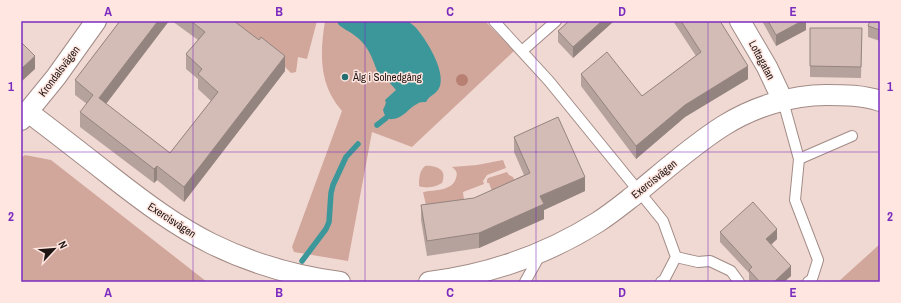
<svg xmlns="http://www.w3.org/2000/svg" width="901" height="303" font-family="'Archivo Narrow',sans-serif">
	<style>
		.green { fill: #d1a69b }
		.water { fill: #3b979a }
		.lines { fill: none; stroke-linecap: round; stroke-linejoin: round }
		.stream { stroke: #3b979a; stroke-width: 5.5 }
		.service-casing { stroke: #a28b86; stroke-width: 12 }
		.minor-casing { stroke: #a28b86; stroke-width: 22 }
		.service { stroke: #fff; stroke-width: 10 }
		.minor { stroke: #fff; stroke-width: 20 }
		.tree { fill: #b78073 }
		.wall { fill: #b6a29d }
		.shaded-wall { fill: #94847f }
		.building { fill: #d4bcb6; stroke: #94847f }
		.grid { fill: none; stroke: #7b2cbf; stroke-width: 1; stroke-opacity: 0.55 }
		.poi-dot { fill: #226e70; stroke: #ffe6e0; stroke-width: 1.5 }
		.labels { text-anchor: middle; dominant-baseline: central; stroke-width: 3; stroke-linejoin: round; paint-order: stroke }
		.street-label { font-size: 11px; fill: #201715; stroke: #ffe6e0 }
		.poi-label { font-size: 11px; fill: #201715; stroke: #ffe6e0; text-anchor: start }
		.neatline { fill: none; stroke: #7b2cbf; stroke-width: 1.5 }
		.grid-label { font-size: 13px; text-anchor: middle; font-weight: bold; fill: #7b2cbf }
	</style>
	<rect width="100%" height="100%" fill="#f1d9d3"/>
	<g class="green">
		<polygon points="230,21 317,21 307,59 298,57 296,72 291,73 271,53"/>
		<path d="M 325,21 L 485,21 L 514,51 L 412,147 L 372,132 L 348,261 L 294,252 L 292,247 L 342,111 C 338,106 334,101 331,95 C 319,72 321,46 325,21 Z"/>
		<polygon points="25,155 51,160 207,282 21,282 21,158"/>
		<path d="M 503,160 L 506,168 L 487,175 L 483,181 L 484,184 L 463,192 L 464,200 L 426,205 L 423,192 C 434,190 453,191 456,178 C 458,173 456,170 452,167 L 477,165 Z"/>
		<path d="M 425,166 C 430,165 441,167 443,173 C 444,176 443,181 442,183 C 436,187 426,189 419,186 C 419,179 419,171 425,166 Z"/>
		<polygon points="507,172 509,175 513,177 516,183 493,194 489,183 487,183 487,180 488,178"/>
		<polygon points="880,244 880,282 838,282"/>
	</g>
	<path class="water" d="M 338,21 L 408,21 C 411,24 415,26 417,29 C 427,41 445,70 440,86 C 436,96 430,94 426,102 C 423,102 419,102 417,104 C 408,108 404,118 393,119 C 386,120 385,116 383,110 L 386,103 L 385,100 L 396,90 L 382,74 L 379,76 C 373,60 369,45 354,35 C 349,31 343,29 338,24 Z"/>
	<g class="lines">
		<g class="stream">
			<polyline points="377,125 386,118"/>
			<polyline points="302,261 326,229 329,222 331,193 333,185 346,157 358,144"/>
		</g>
		<g class="service-casing">
			<g id="service">
				<polyline points="494,21 549,81 663,221 676,257 664,280 661,282"/>
				<polyline points="522,51 556,21"/>
				<polyline points="783,101 799,159 795,200 818,260 812,279 808,282"/>
				<polyline points="799,159 852,136"/>
				<polyline points="676,257 698,262 710,261 731,271 739,282"/>
				<polyline points="525,282 540,255"/>
			</g>
		</g>
		<g class="minor-casing">
			<g id="minor">
				<polyline points="740,21 767,67 783,101"/>
				<path d="M 28,112 C 56,133 84,155 112,177 C 144,202 176,226 212,244 C 253,264 295,276 340,282"/>
				<polyline points="21,120 56,77 96,21"/>
				<path d="M 429,282 C 491,274 546,255 598,222 C 612,213 624,203 637,193 C 665,170 693,145 723,126 C 753,107 791,95 826,95 C 844,95 863,95 880,101"/>
			</g>
		</g>
		<use href="#service" class="service"/>
		<use href="#minor" class="minor"/>
	</g>
	<circle class="tree" cx="462" cy="80" r="6"/>
	<g class="wall">
		<polygon points="120,21 169,21 106,104 170,153 211,101 198,89 198,79 186,69 186,54 198,40 172,21 234,21 285,71 184,202 157,180 154,183 80,127 80,112 87,104 75,95 75,80"/>
		<polygon points="569,21 614,21 573,58 558,42 558,31"/>
		<polygon points="673,21 720,21 748,79 685,117 636,159 581,86 581,74 642,96 696,56"/>
		<polygon points="762,21 806,21 806,30 776,46"/>
		<polygon points="880,21 880,41 868,37 868,26"/>
		<polygon points="810,28 862,28 861,78 810,77"/>
		<polygon points="514,137 585,191 544,210 544,219 479,248 427,256 421,220 421,205 474,198 524,175 514,152"/>
		<polygon points="720,232 777,239 771,245 791,276 784,282 750,282 749,280 749,273 720,242"/>
	</g>
	<g class="shaded-wall">
		<polygon points="158,21 169,21 99,113 99,98"/>
		<polygon points="602,21 614,21 573,58 573,47"/>
		<polygon points="802,21 806,21 806,30 776,46 776,35"/>
		<polygon points="35,56 35,69 21,82 21,69"/>
		<polygon points="285,56 285,71 184,202 184,187"/>
		<polygon points="748,66 748,79 685,117 636,159 636,146 685,105"/>
		<polygon points="157,166 157,180 154,183 154,169"/>
		<polygon points="585,177 585,191 544,210 544,219 479,248 479,233 540,196"/>
		<polygon points="777,229 777,239 766,249 766,239"/>
		<polygon points="791,266 791,276 784,282 774,282"/>
	</g>
	<g class="building">
		<polygon points="120,21 158,21 99,98 170,153 218,92 198,74 202,69 186,54 205,32 191,21 234,21 259,40 261,37 285,56 184,187 157,166 154,169 80,112 93,95 75,80"/>
		<polygon points="569,21 602,21 573,47 558,31"/>
		<polygon points="681,21 720,21 748,66 685,105 636,146 581,74 607,52 642,96 701,52"/>
		<polygon points="768,21 802,21 776,35"/>
		<polygon points="870,21 880,21 880,30 868,26"/>
		<polygon points="810,28 862,28 861,67 810,66"/>
		<polygon points="21,42 35,56 21,69"/>
		<polygon points="558,117 585,177 540,196 544,204 479,233 427,241 421,205 474,198 530,173 514,137"/>
		<polygon points="753,202 777,229 766,239 791,266 774,282 760,282 749,270 752,267 720,232"/>
	</g>
	<path class="grid" d="M 193,21 L 193,282M 365,21 L 365,282M 536,21 L 536,282M 708,21 L 708,282M 21,152 L 880,152"/>
	<circle class="poi-dot" cx="345" cy="77" r="4"/>
	<g class="labels">
		<g class="street-label">
			<text transform="translate(762 60) rotate(62)">Lottagatan</text>
			<text transform="translate(59 71) rotate(-53)">Krondalsvägen</text>
			<text transform="translate(654 179) rotate(-39)">Exercisvägen</text>
			<text transform="translate(172 220) rotate(33)">Exercisvägen</text>
		</g>
		<g class="poi-label">
			<text x="353" y="77">Älg i Solnedgång</text>
		</g>
	</g>
	<rect width="901" height="303" fill="none" stroke="#ffe6e0" stroke-width="44"/>
	<g transform="translate(54 249) rotate(64)" stroke="#ffe6e0" stroke-width="3" paint-order="stroke">
	<path d="M0-3L7 15L0 10L-7 15Z" fill="#201715"/>
	<text y="-6" font-size="11" font-weight="bold" text-anchor="middle" fill="#201715">N</text>
	</g>
	<rect x="22" y="22" width="857" height="259" class="neatline"/>
	<g class="grid-label">
		<text x="108" y="16">A</text>
		<text x="279" y="16">B</text>
		<text x="450" y="16">C</text>
		<text x="622" y="16">D</text>
		<text x="793" y="16">E</text>
		<text x="11" y="91">1</text>
		<text x="890" y="91">1</text>
		<text x="11" y="221">2</text>
		<text x="890" y="221">2</text>
		<text x="108" y="297">A</text>
		<text x="279" y="297">B</text>
		<text x="450" y="297">C</text>
		<text x="622" y="297">D</text>
		<text x="793" y="297">E</text>
	</g>
</svg>
